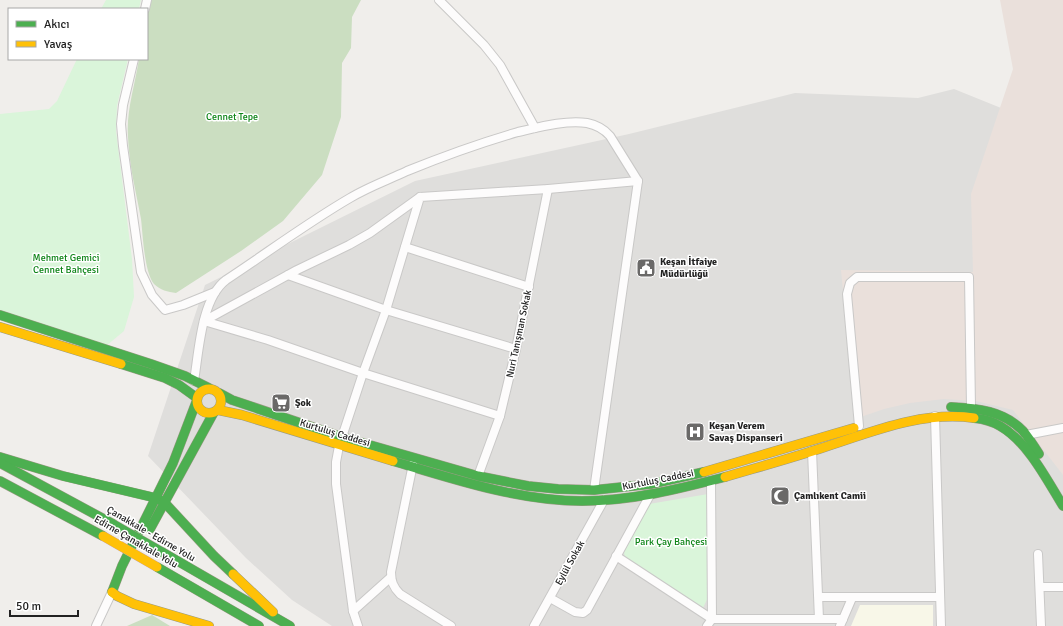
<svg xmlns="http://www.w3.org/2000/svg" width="1063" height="626" font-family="Signika,sans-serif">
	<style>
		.residential { fill: #dfdedc }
		.education { fill: #f8f7e8 }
		.military { fill: #eae0db }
		.forest { fill: #cbdec1 }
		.park { fill: #daf5da }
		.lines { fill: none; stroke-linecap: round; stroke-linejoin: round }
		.street-casing { stroke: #c9c8c7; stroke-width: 10 }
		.fast-casing { stroke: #999a82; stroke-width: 10 }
		.slow-casing { stroke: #999a82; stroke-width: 10 }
		.street { stroke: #fdfcfc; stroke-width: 8 }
		.fast { stroke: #4caf50; stroke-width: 9 }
		.slow { stroke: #ffc107; stroke-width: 9 }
		.fast-bridge-casing { stroke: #c5a2ac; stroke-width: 10; stroke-linecap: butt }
		.slow-bridge-casing { stroke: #c5a2ac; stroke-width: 10; stroke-linecap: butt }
		.fast-bridge { stroke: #4caf50; stroke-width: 9 }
		.slow-bridge { stroke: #ffc107; stroke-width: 9 }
		.labels { text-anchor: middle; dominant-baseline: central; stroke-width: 3; stroke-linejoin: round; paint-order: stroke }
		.park-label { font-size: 10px; fill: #0c8416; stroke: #fff }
		.poi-label { font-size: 10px; font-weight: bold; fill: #222; stroke: #fff; text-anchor: start }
		.street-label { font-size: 10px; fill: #222; stroke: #fff }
	</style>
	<rect width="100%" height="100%" fill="#f0eeeb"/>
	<polygon class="residential" points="1063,0 1063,626 332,626 292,600 246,558 148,456 205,285 415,181 629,134 795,93 918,98 954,89 1006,110"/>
	<polygon class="education" points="860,605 933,605 933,626 851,626"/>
	<polygon class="military" points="1000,0 1063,0 1063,475 1013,410 976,401 944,399 910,403 884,409 855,419 841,270 973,272 971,194 1013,69"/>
	<g class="forest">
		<path d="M 150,0 L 361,0 L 352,17 L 351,48 L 342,63 L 341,117 L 322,175 L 283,221 L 241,251 L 176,293 C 168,292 160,290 154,284 C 144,271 143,235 141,219 C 136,192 129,165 128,137 C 126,111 135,85 139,59 L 147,59 L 147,15 Z"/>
		<polygon points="152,615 170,626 127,626"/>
	</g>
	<g class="park">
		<polygon points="106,0 141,0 139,9 101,9"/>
		<polygon points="77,59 128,59 117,106 116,131 132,259 134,297 124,331 106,346 0,313 0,114 49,109 57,101"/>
		<path d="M 708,494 L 709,595 L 703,608 L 627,559 C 623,555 624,552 625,547 L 649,504 Z"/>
	</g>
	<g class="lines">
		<g class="street-casing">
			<g id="street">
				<polyline points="439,0 484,45 500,65 535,128"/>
				<polyline points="145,9 147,0"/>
				<polyline points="134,59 123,105 121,124 123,146 141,272 152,295 165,310 183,305 215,292"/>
				<polyline points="405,247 529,287"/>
				<polyline points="288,275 386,310 516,349"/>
				<polyline points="204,321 268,340 363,373 500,416"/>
				<polyline points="204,321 297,270 349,245 370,233 420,197"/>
				<path d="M 194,381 C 199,351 201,299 226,280 C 267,253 307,223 350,198 C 368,187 388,180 407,171 C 444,156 480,143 518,132 C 540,127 565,120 587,123 C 597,125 604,129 610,136 L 638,181 L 594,490"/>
				<polyline points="935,416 941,626"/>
				<polyline points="859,426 847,294 850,283 857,277 969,277 971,408"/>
				<polyline points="1026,435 1063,428"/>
				<polyline points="342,437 363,373 386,310 420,197 548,189 638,181"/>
				<polyline points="339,446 336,462 336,484 353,611 358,626"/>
				<polyline points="812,451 819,619"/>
				<path d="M 413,464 L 391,572 C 391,581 393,587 400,594 L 451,626"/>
				<polyline points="478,476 500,416 516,349 548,189"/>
				<polyline points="1038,554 1041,626"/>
				<polyline points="616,556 712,619 843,619"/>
				<polyline points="1040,587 1063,587"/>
				<polyline points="819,597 940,597"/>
				<polyline points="550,598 575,612 583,613 587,610 650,495"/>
				<polyline points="353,611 391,577"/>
				<polyline points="96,626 112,592"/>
				<polyline points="534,626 604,500"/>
				<polyline points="707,626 712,619 711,481"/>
				<polyline points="840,626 852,598"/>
			</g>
		</g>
		<g class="fast-casing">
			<g id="fast">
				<polyline points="0,315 151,364 185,376 209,388"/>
				<polyline points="121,364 165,378 179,385 197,398"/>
				<polyline points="219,393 232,400 342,437 478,476 528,486 558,489 594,490 651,484 704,472"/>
				<path d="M 951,407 C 977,408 1004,411 1023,431 C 1029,438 1034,446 1039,454"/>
				<path d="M 974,418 C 983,419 992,421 1000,426 C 1028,442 1047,480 1063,506"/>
				<polyline points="0,457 63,476 156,498 164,502 214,556 233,574"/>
				<path d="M 393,461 C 453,479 519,501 582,501 C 631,501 679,489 725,477"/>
				<polyline points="0,463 113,524"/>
				<polyline points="0,481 103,536"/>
				<polyline points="150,529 214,412"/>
				<polyline points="162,552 290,626"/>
				<polyline points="157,567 259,626"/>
				<polyline points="112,592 122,566 173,463 197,400"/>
			</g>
		</g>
		<g class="slow-casing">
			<g id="slow">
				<polyline points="0,327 121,364"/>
				<circle cx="209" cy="401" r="12"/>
				<polyline points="218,410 242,415 393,461"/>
				<polyline points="704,472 854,428"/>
				<path d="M 725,477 C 759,467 792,458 825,447 C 874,431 922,411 974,418"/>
				<polyline points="233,574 273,612"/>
				<polyline points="112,592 117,596 134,604 209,626"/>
			</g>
		</g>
		<use href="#street" class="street"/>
		<use href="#fast" class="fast"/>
		<use href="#slow" class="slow"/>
		<g class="fast-bridge-casing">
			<polyline id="fast-bridge" points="113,524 162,552"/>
		</g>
		<g class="slow-bridge-casing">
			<polyline id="slow-bridge" points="103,536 157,567"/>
		</g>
		<use href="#fast-bridge" class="fast-bridge"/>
		<use href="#slow-bridge" class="slow-bridge"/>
	</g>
	<defs>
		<g id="civic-square" transform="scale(1)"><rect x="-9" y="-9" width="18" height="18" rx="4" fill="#6a6968" stroke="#fff"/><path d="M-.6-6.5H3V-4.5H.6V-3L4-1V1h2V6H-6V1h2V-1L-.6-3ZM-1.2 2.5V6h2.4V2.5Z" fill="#fff"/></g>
		<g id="supermarket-square" transform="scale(1)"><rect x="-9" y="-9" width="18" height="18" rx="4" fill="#6a6968" stroke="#fff"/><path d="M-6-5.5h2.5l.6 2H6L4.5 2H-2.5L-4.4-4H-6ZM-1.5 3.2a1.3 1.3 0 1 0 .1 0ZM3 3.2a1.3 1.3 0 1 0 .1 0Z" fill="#fff"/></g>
		<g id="hospital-square" transform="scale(1)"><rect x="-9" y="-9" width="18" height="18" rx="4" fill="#6a6968" stroke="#fff"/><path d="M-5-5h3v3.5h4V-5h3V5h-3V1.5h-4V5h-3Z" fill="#fff"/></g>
		<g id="mosque-square" transform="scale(1)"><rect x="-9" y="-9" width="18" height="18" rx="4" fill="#6a6968" stroke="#fff"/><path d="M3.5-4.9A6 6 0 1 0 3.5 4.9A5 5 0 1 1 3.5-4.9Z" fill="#fff"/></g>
	</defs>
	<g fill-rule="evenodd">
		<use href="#civic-square" x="646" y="268"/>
		<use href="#supermarket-square" x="281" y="403"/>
		<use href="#hospital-square" x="695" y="432"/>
		<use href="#mosque-square" x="780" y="496"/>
	</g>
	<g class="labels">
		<g class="park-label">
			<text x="232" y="117">Cennet Tepe</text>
			<text x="66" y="258">Mehmet Gemici<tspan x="66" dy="12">Cennet Bahçesi</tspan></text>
			<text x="671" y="542">Park Çay Bahçesi</text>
		</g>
		<g class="poi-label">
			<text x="660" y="262">Keşan İtfaiye<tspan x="660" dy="12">Müdürlüğü</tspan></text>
			<text x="295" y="403">Şok</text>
			<text x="709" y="426">Keşan Verem<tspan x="709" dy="12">Savaş Dispanseri</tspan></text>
			<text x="794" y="496">Çamlıkent Camii</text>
		</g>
		<g class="street-label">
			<text transform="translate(519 334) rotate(-78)">Nuri Tanışman Sokak</text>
			<text transform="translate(335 433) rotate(17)">Kurtuluş Caddesi</text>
			<text transform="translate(658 480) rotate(-11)">Kurtuluş Caddesi</text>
			<text transform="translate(151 534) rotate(30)">Çanakkale - Edirne Yolu</text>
			<text transform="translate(136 542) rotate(30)">Edirne Çanakkale Yolu</text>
			<text transform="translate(570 563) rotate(-61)">Eylül Sokak</text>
		</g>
	</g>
	<rect x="8" y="8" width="140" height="52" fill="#ffffff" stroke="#a7a7a7"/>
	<rect x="16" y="21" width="20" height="6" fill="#4caf50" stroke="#a7a7a7"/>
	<text x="44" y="28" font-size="12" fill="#222222">Akıcı</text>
	<rect x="16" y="41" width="20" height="6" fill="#ffc107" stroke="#a7a7a7"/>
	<text x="44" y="48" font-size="12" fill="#222222">Yavaş</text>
	<path d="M10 610v6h68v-6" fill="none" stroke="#222222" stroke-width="2"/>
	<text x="16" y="610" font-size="12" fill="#222222" stroke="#ffffff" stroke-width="3" paint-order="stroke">50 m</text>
</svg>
